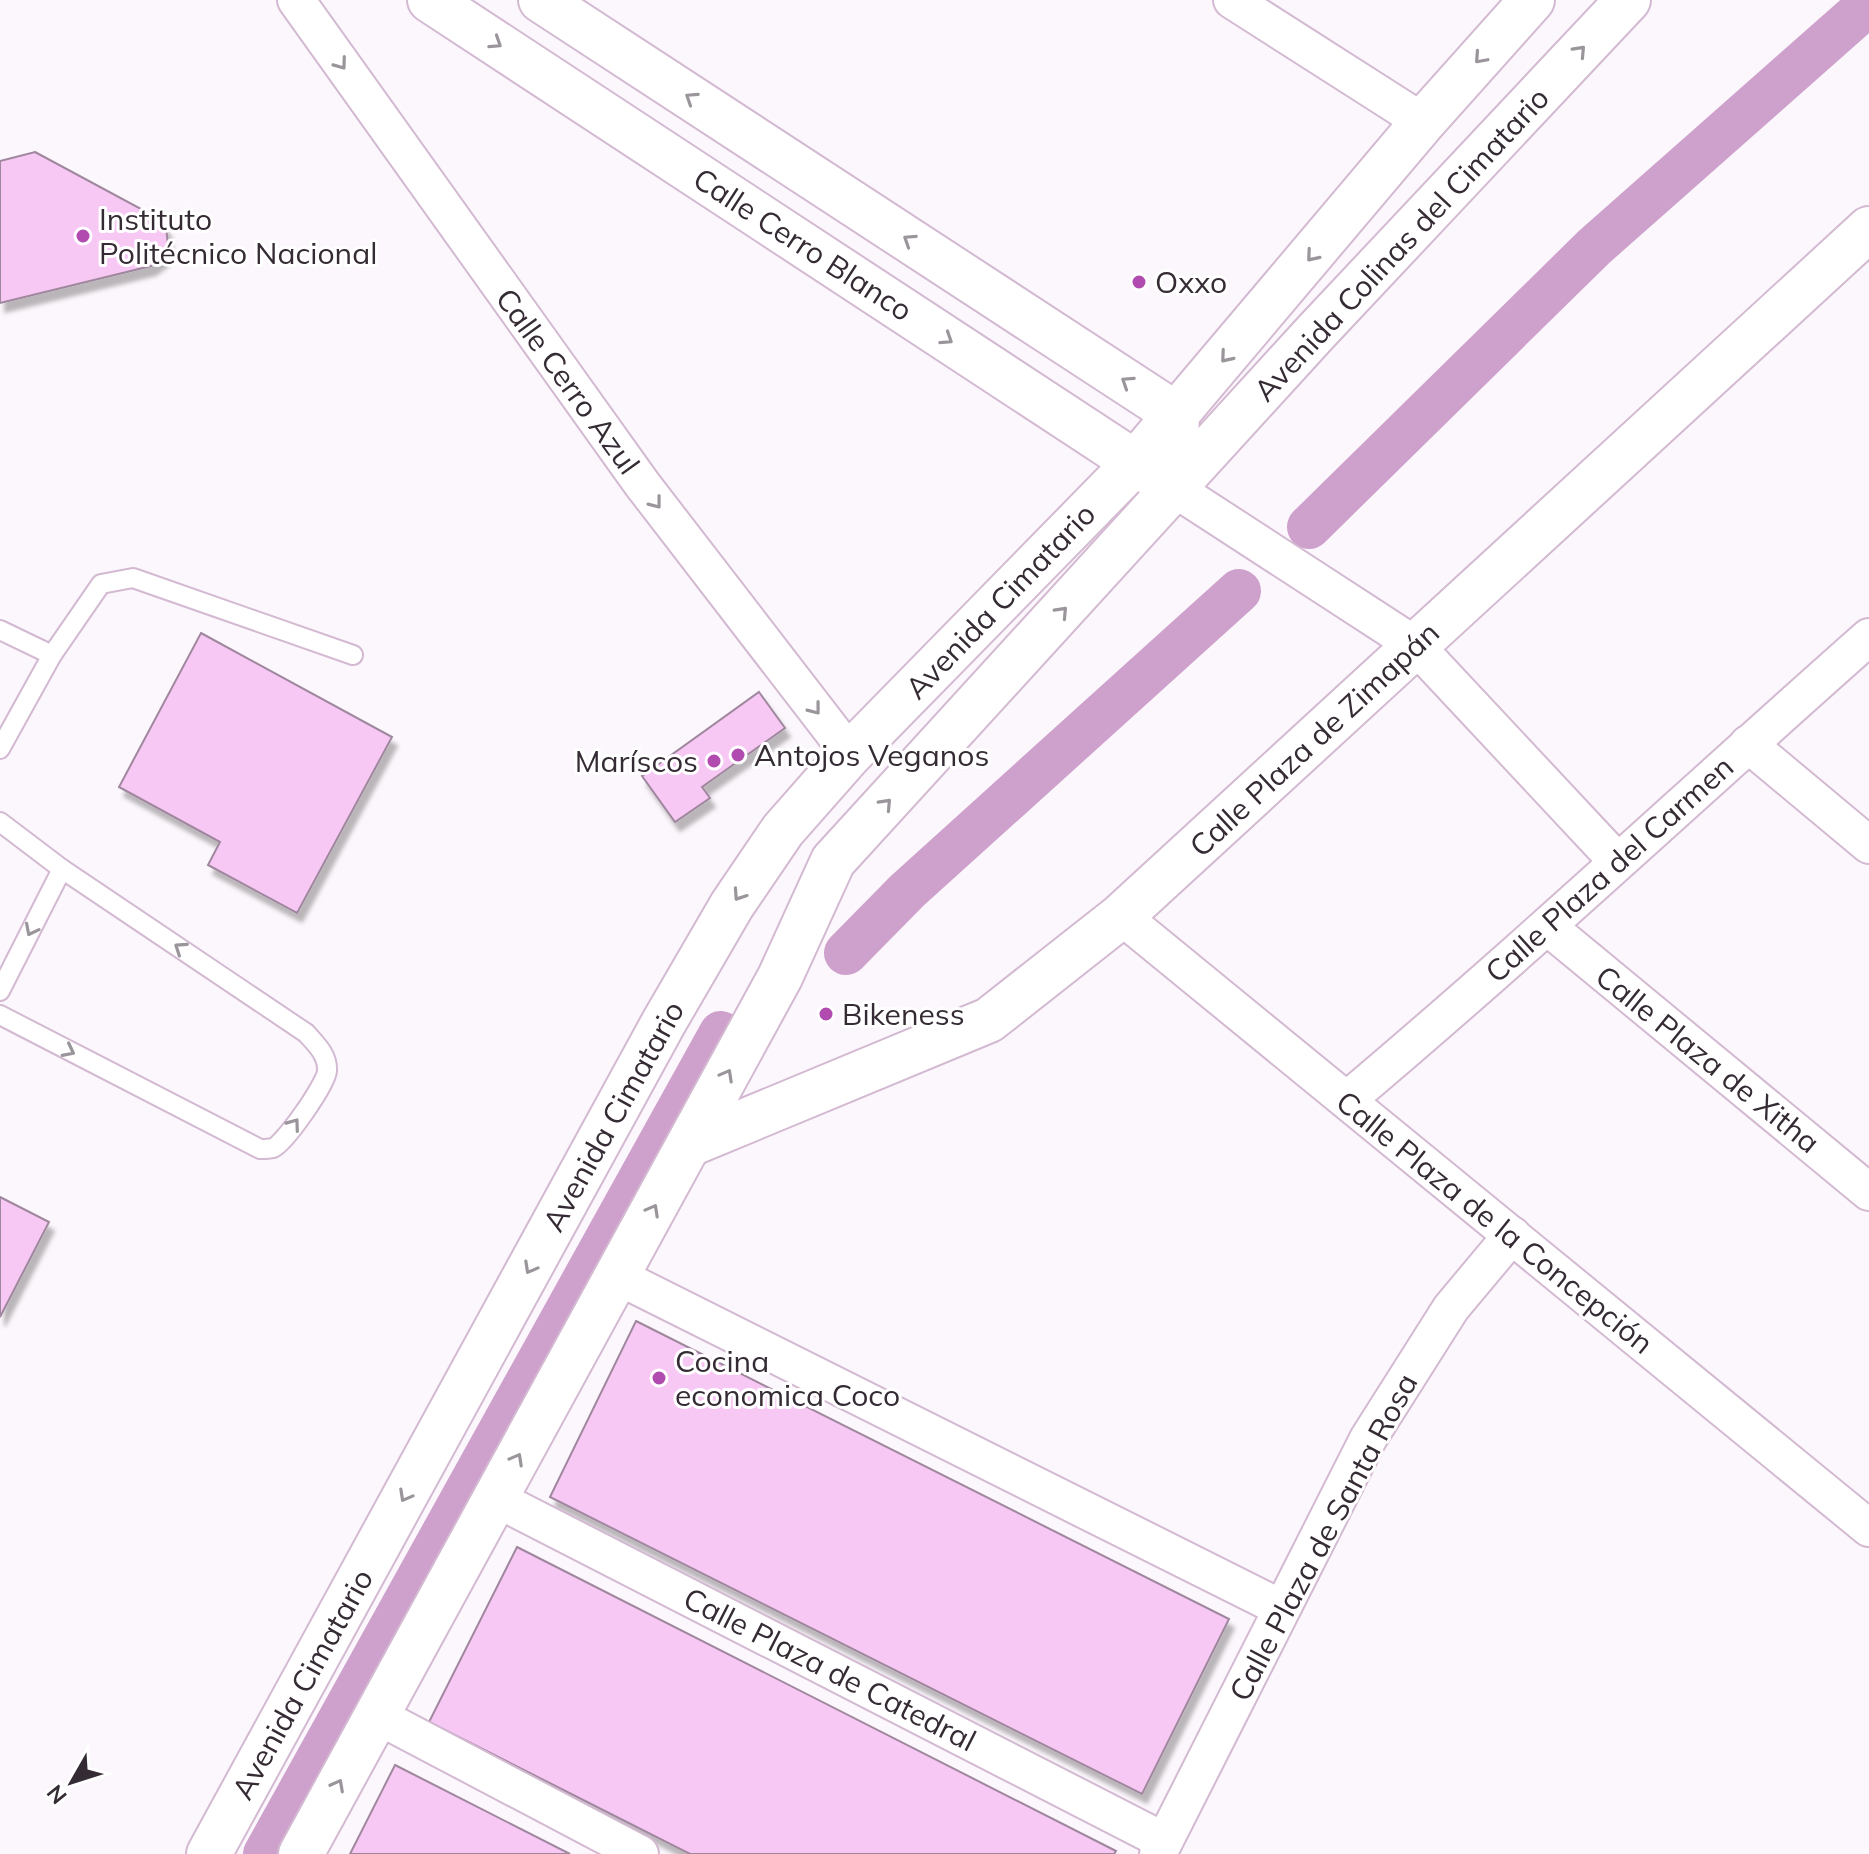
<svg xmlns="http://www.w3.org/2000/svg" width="1869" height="1854" font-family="Mulish,sans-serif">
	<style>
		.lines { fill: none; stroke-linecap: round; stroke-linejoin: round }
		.canal { stroke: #cea0cc; stroke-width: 44 }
		.building { fill: #f8c8f5; stroke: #9f879e; stroke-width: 2; filter: url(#shadow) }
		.lane-casing { stroke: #d3b9d1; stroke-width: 22 }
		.street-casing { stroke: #d3b9d1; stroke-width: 40 }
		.secondary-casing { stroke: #d3b9d1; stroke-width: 48 }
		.lane { stroke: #fff; stroke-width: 18 }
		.street { stroke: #fff; stroke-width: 36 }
		.secondary { stroke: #fff; stroke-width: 44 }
		.oneway { stroke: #9a959a }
		.poi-dot { fill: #b14bb0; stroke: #fff; stroke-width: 3 }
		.labels { text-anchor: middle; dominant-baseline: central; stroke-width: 6; stroke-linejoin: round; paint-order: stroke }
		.poi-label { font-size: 30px; fill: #352b34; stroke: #fff; text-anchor: start }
		.street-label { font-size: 30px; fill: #352b34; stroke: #fff }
	</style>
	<defs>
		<filter id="shadow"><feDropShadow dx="5" dy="9" stdDeviation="2" flood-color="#0004"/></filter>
	</defs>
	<rect width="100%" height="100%" fill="#fcf7fc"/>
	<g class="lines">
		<g class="canal">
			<polyline points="1309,527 1594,247 1869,4"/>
			<polyline points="846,953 907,891 1239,591"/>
			<polyline points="265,1854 721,1033"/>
		</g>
	</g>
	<g class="building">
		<polygon points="35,152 156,217 166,228 168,244 163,257 151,266 0,303 0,161"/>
		<polygon points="201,633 392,737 297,913 208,865 220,842 119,787"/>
		<polygon points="759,692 785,728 702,787 710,798 675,822 642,776"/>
		<polygon points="0,1197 49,1222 0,1317"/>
		<polygon points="636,1321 1229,1619 1142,1794 550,1497"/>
		<polygon points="517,1547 1116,1851 1114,1854 690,1854 429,1722"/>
		<polygon points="395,1765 570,1854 350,1854"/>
	</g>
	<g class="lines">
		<g class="lane-casing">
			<g id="lane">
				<polyline points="0,630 52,655"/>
				<polyline points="0,749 52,655 101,584 133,578 353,655"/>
				<path d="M 0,822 L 62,869 L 306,1033 C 316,1044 328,1055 327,1071 C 326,1084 285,1143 273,1148 C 269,1149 264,1149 260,1149 L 0,1015"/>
				<polyline points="0,991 62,869"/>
			</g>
		</g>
		<g class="street-casing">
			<g id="street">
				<polyline points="296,0 642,484 850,754"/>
				<polyline points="1232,0 1423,122"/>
				<polyline points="1175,489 1415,645 1617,861"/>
				<polyline points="1748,744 1869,845"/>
				<polyline points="1121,916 1869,1528"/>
				<polyline points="1548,927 1869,1192"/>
				<path d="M 1347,1100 C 1525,950 1695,791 1869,637"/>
				<polyline points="617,1276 1281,1608"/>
				<polyline points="495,1498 1164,1841"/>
				<polyline points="376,1715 640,1854"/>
				<polyline points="1158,1854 1368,1439 1451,1308 1512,1235"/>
			</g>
		</g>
		<g class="secondary-casing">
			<g id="secondary">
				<polyline points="430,0 1160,479"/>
				<polyline points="541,0 1177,415 1176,442"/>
				<polyline points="690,1144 989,1020 1121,916 1869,229"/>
				<polyline points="209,1854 664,1022 732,905 783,830 850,754 1135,463 1423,122 1532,0"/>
				<polyline points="301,1854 780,977 833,861 1316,332 1628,0"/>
			</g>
		</g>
		<use href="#lane" class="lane"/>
		<use href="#street" class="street"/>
		<use href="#secondary" class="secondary"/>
	</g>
	<defs><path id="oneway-chevron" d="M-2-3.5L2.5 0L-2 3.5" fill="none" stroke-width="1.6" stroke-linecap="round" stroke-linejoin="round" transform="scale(2)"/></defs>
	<g class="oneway">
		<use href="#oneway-chevron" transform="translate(496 43) rotate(33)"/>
		<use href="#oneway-chevron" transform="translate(1580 51) rotate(-47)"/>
		<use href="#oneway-chevron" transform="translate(1480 58) rotate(132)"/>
		<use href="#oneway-chevron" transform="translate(341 64) rotate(54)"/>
		<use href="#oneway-chevron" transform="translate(691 98) rotate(-147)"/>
		<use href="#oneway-chevron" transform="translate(909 240) rotate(-147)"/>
		<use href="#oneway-chevron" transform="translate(1312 256) rotate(130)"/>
		<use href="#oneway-chevron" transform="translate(947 339) rotate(33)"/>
		<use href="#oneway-chevron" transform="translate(1226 357) rotate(130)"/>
		<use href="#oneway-chevron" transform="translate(1127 382) rotate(-147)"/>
		<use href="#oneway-chevron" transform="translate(656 503) rotate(52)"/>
		<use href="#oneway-chevron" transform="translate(1062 612) rotate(-47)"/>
		<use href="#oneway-chevron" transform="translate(815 709) rotate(52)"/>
		<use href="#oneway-chevron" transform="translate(886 804) rotate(-47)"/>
		<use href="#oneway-chevron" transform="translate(739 895) rotate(124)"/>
		<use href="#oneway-chevron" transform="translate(31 930) rotate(117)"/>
		<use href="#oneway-chevron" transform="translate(180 948) rotate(-146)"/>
		<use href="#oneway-chevron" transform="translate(69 1051) rotate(27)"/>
		<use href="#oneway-chevron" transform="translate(727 1075) rotate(-61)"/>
		<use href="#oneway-chevron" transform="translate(294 1124) rotate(-54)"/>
		<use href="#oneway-chevron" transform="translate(653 1210) rotate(-61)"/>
		<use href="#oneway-chevron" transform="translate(530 1268) rotate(119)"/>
		<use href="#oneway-chevron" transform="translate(517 1459) rotate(-61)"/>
		<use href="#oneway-chevron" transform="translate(405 1496) rotate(119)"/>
		<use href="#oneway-chevron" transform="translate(338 1785) rotate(-62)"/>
	</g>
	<g class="poi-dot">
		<circle cx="83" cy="236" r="8"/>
		<circle cx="1139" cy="282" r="8"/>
		<circle cx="738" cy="755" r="8"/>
		<circle cx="714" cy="761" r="8"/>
		<circle cx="826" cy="1014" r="8"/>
		<circle cx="659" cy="1378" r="8"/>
	</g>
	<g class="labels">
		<g class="poi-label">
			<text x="99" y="219">Instituto<tspan x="99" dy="34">Politécnico Nacional</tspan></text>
			<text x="1155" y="282">Oxxo</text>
			<text x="754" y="755">Antojos Veganos</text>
			<text x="698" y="761" text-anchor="end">Maríscos</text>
			<text x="842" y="1014">Bikeness</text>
			<text x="675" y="1361">Cocina<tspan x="675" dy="34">economica Coco</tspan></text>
		</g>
		<g class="street-label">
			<text transform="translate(803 244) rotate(33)">Calle Cerro Blanco</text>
			<text transform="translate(1401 244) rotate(-47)">Avenida Colinas del Cimatario</text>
			<text transform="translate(568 381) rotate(54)">Calle Cerro Azul</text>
			<text transform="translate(1000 601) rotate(-46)">Avenida Cimatario</text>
			<text transform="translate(1314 739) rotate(-43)">Calle Plaza de Zimapán</text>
			<text transform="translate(1609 869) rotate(-42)">Calle Plaza del Carmen</text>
			<text transform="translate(1708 1059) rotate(39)">Calle Plaza de Xitha</text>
			<text transform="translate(613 1116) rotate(-61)">Avenida Cimatario</text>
			<text transform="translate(1495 1222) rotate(39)">Calle Plaza de la Concepción</text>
			<text transform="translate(1323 1537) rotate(-62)">Calle Plaza de Santa Rosa</text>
			<text transform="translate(830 1669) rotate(27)">Calle Plaza de Catedral</text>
			<text transform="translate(302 1684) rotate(-61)">Avenida Cimatario</text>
		</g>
	</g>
	<g transform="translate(72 1782) rotate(231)" stroke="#ffffff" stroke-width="6" paint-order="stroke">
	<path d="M0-6L14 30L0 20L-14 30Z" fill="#352b34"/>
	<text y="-12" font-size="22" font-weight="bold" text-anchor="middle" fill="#352b34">N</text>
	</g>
</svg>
